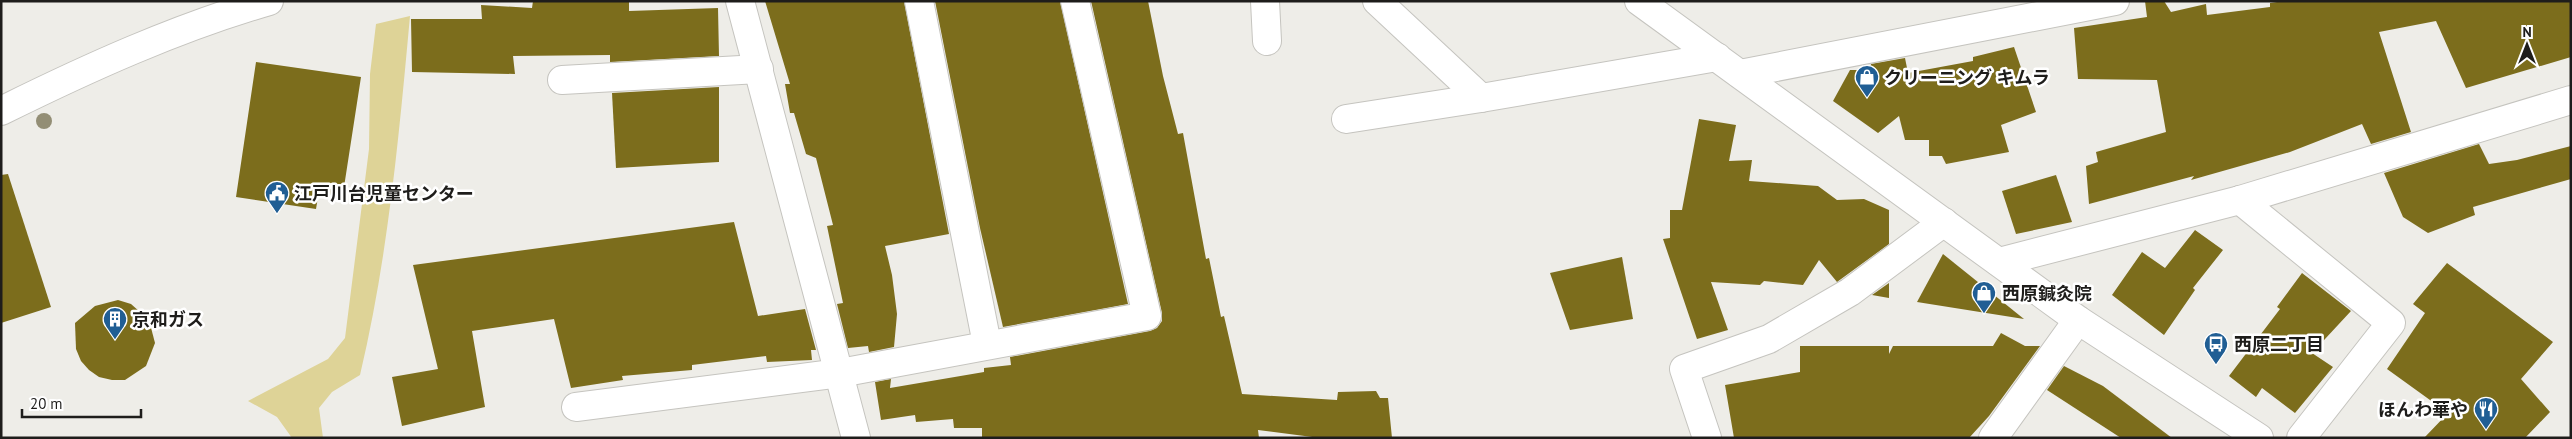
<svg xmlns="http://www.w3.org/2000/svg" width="2572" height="439" font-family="'PT Sans','Noto Sans JP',sans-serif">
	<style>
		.green { fill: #ded397 }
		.building { fill: #7c6d1c }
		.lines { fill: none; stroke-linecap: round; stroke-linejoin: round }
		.minor-casing { stroke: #c5c4bf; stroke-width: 30 }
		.minor { stroke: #fff; stroke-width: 28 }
		.tree { fill: #938e75 }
		.labels { text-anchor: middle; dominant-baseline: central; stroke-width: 5; stroke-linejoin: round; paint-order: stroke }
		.poi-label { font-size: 18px; font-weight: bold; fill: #1e1d1b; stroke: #fff; text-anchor: start }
	</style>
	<rect width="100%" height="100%" fill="#eeede8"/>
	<path class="green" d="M 410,16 C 399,136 388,257 360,375 L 332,392 L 319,408 L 323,438 L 292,438 L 277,417 L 248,401 L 328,359 L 345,338 L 369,149 L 370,74 L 376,24 Z"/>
	<g class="building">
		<polygon points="533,1 629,1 629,11 718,8 719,56 610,62 610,55 513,56 515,74 412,72 411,19 482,19 481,5 532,8"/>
		<polygon points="765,1 904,1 949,234 885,246 892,275 897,314 894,347 869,352 868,346 848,348 837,304 843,303 827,226 833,225 816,158 806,154 794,113 790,113 785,84 790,84"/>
		<polygon points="935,1 1060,1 1128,304 1003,327 980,228"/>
		<polygon points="1091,1 1148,1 1163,76 1178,134 1183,133 1206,259 1209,258 1221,317 1224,316 1242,394 1337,400 1338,392 1376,391 1380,398 1388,398 1392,438 1320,438 1258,430 1259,438 982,438 982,428 954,428 953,419 916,422 915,415 881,420 875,382 891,379 890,388 984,372 984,368 1011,365 1010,357 1150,331 1157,328 1162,321 1162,313"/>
		<polygon points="2145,1 2164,1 2171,12 2206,4 2207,15 2270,7 2270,3 2284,1 2571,1 2571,57 2466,88 2436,21 2379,32 2411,132 2371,144 2362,124 2290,152 2191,180 2194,176 2089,204 2086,166 2098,162 2096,152 2166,132 2157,80 2078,79 2074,28 2147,17"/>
		<polygon points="2014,47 2036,112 2001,125 2009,152 1946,164 1942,156 1929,156 1929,140 1905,140 1899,116 1878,133 1833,101 1850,70 1870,70 1871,64 1905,58 1908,73 1973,61 1973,57"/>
		<polygon points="256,62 361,77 342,200 318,197 316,209 236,197"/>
		<polygon points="719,87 719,162 616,168 612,93"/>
		<polygon points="1699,119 1736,125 1729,161 1752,160 1749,181 1818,186 1837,200 1864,199 1889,210 1889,244 1837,282 1819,260 1803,285 1764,281 1760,285 1711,282 1728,330 1697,339 1663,239 1670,238 1670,210 1682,210"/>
		<polygon points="2479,144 2489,164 2517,160 2571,146 2571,179 2473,207 2475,215 2428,233 2403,217 2384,173"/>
		<polygon points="8,174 51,307 1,323 1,175"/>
		<polygon points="2056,175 2072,222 2016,234 2002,191"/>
		<polygon points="734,222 758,316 805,309 816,350 811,350 812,360 767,362 766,356 692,365 692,370 622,376 623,380 571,388 554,319 472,331 485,407 402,426 392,377 438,369 413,265"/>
		<polygon points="2195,230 2223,250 2193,288 2195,290 2164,335 2112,295 2142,252 2165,268"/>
		<polygon points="1943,254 2024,319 1917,302"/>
		<polygon points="1622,257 1633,319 1570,330 1550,273"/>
		<polygon points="2447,263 2553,342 2521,379 2550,412 2525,438 2424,438 2448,413 2387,369 2425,313 2413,304"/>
		<polygon points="2302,273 2351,311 2312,353 2333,367 2295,413 2262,388 2256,397 2229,376 2280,309 2277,307"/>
		<polygon points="1889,283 1889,298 1872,295"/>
		<polygon points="118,300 131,304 149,320 155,343 146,366 125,380 112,380 99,377 89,370 81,361 76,349 75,323 95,306"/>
		<polygon points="2001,333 2025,346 2040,346 1989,416 1969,438 1734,438 1725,385 1800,372 1800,346 1889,346 1889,354 1893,346 1993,346"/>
		<polygon points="2064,366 2103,386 2172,438 2121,438 2047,390"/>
	</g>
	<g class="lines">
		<g class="minor-casing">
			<g id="minor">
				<polyline points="740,1 856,438"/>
				<polyline points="919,1 987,344"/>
				<polyline points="1265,1 1267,41"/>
				<polyline points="1377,1 1481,98"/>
				<polyline points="1639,1 2078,320 2259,438"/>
				<polyline points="1740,74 2115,1"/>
				<polyline points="562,80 759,69"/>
				<path d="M 1,111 C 88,68 176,28 269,1"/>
				<polyline points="1346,119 1481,98 1717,57"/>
				<polyline points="2240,200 2391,323 2301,438"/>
				<polyline points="1999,262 2240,200 2571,100"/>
				<polyline points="576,407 840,373 1147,316 1075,1"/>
				<polyline points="1707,438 1684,369 1769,339 1850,292 1944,222"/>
				<polyline points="1993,438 2078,320"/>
			</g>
		</g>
		<use href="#minor" class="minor"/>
	</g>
	<circle class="tree" cx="44" cy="121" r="8"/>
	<defs>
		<g id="shop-pin" transform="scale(1.25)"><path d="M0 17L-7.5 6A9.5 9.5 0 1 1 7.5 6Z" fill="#205e94" stroke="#fff"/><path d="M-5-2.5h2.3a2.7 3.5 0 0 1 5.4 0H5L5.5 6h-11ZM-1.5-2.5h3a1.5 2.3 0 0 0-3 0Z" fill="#fff"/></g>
		<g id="civic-pin" transform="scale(1.25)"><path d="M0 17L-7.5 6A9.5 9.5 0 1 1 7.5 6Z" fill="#205e94" stroke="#fff"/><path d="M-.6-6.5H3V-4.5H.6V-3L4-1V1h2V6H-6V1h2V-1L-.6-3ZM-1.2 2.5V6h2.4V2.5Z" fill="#fff"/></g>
		<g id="building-pin" transform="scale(1.25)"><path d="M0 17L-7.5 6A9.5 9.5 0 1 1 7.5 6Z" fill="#205e94" stroke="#fff"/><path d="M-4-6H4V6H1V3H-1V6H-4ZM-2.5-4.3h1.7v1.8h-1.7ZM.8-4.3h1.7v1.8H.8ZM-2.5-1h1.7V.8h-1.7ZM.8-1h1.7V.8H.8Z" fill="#fff"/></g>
		<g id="bus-pin" transform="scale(1.25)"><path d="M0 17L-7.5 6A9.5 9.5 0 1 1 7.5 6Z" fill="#205e94" stroke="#fff"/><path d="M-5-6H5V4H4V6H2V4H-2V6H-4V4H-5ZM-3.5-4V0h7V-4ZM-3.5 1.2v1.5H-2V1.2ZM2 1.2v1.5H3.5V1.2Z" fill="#fff"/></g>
		<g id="restaurant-pin" transform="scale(1.25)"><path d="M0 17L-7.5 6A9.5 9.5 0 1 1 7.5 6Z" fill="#205e94" stroke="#fff"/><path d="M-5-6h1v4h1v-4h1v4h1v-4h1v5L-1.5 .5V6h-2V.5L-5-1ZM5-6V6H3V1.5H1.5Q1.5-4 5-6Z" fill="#fff"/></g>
	</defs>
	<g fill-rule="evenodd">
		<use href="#shop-pin" x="1867" y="77"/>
		<use href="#civic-pin" x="277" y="193"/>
		<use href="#shop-pin" x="1984" y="293"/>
		<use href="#building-pin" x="115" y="319"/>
		<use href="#bus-pin" x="2216" y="344"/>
		<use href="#restaurant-pin" x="2486" y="409"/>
	</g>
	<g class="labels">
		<g class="poi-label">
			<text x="1884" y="77">クリーニング キムラ</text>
			<text x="294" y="193">江戸川台児童センター</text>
			<text x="2002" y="293">西原鍼灸院</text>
			<text x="132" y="319">京和ガス</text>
			<text x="2234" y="344">西原二丁目</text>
			<text x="2468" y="409" text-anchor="end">ほんわ華や</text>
		</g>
	</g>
	<rect width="2572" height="439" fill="none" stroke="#1e1d1b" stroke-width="5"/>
	<g transform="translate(2527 45)" stroke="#ffffff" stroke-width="4" paint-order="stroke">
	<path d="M0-4L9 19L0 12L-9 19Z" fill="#1e1d1b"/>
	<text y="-8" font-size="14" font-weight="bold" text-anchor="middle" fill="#1e1d1b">N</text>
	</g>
	<path d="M22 409v8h119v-8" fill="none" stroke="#1e1d1b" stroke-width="2.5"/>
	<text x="30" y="409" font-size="15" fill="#1e1d1b" stroke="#ffffff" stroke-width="4" paint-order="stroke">20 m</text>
</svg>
